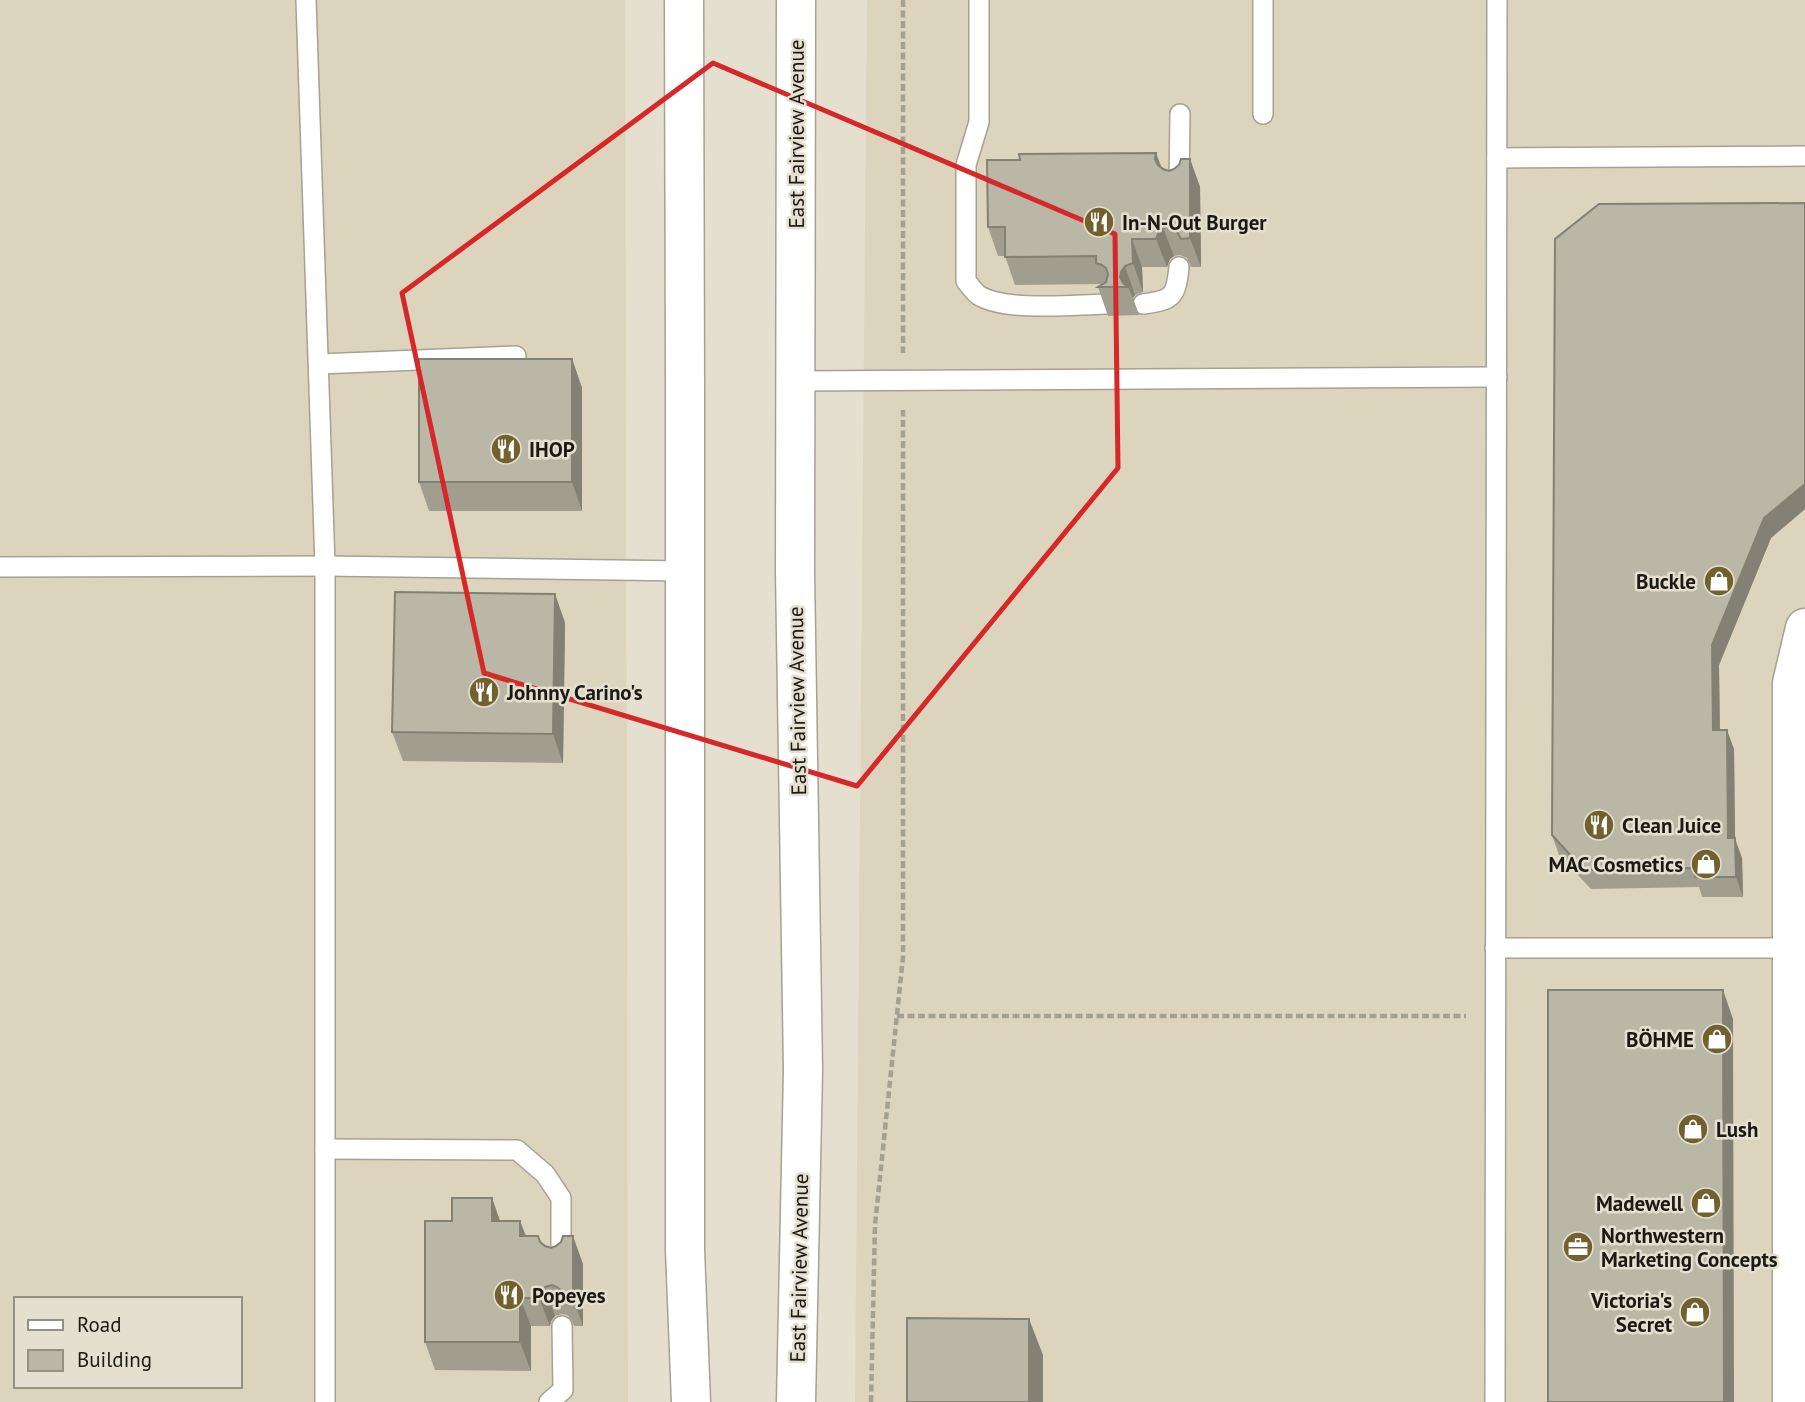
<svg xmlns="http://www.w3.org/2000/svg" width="1805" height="1402" font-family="'PT Sans',sans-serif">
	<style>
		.built { fill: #dcd4bd; fill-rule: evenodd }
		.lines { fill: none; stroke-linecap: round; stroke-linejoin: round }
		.lane-casing { stroke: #a6a191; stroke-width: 22 }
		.street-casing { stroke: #a6a191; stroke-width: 41 }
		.primary-casing { stroke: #a6a191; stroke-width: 41 }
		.path { stroke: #a4a092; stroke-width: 4.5; stroke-dasharray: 7 3.5; stroke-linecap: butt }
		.lane { stroke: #fff; stroke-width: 19 }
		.street { stroke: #fff; stroke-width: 38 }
		.primary { stroke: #fff; stroke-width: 38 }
		.wall { fill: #a19d8f }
		.shaded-wall { fill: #838074 }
		.building { fill: #bbb7a6; stroke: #838074; stroke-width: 2 }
		.marked { fill: none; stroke: #d62828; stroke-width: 5; stroke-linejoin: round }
		.labels { text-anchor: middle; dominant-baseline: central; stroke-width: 5; stroke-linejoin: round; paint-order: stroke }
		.street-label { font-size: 21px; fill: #1b1913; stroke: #e4dfce }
		.poi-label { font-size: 21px; font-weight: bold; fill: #1b1913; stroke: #e4dfce; text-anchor: start }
	</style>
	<rect width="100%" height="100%" fill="#e4dfce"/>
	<g class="built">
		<path d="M 0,0 L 625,0 L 628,1402 L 0,1402 ZM 16,1299 L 240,1299 L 240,1386 L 16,1386 Z"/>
		<polygon points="867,0 1805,0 1805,1402 855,1402"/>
	</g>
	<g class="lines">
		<g class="lane-casing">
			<g id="lane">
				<polyline points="306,0 325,566 325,1402"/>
				<path d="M 979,0 L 979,122 L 966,165 L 966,281 C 969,285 973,290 977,294 C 1000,312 1075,305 1106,304"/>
				<polyline points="1263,0 1263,114"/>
				<polyline points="1497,158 1805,156"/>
				<polyline points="1179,186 1180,114"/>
				<path d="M 1143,304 C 1173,300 1176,297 1179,267"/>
				<polyline points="319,364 516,356"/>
				<polyline points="796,381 1497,377"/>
				<polyline points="0,567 325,566 685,571"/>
				<polyline points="1495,948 1797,948"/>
				<polyline points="325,1149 517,1150 545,1174 561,1198 561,1264"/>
				<polyline points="549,1402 563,1390 562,1326"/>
				<polyline points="1495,1402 1497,0"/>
			</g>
		</g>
		<g class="street-casing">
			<polyline id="street" points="1792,1402 1792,683 1805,628"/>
		</g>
		<g class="primary-casing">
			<g id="primary">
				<polyline points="684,0 685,387 685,1250 691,1402"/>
				<polyline points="796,0 795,572 803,1070 796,1402"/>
			</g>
		</g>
		<g class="path">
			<polyline points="903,0 903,353"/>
			<polyline points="897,1016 1466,1016"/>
			<polyline points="871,1402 875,1225 903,957 903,410"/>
		</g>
		<use href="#lane" class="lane"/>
		<use href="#street" class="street"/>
		<use href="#primary" class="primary"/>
	</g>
	<g class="wall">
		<polygon points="1190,159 1200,187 1201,267 1191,267 1187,258 1180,255 1174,256 1170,259 1167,267 1142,267 1143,292 1135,295 1133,298 1139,315 1108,316 1098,287 1102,284 1015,285 1005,256 998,256 988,227 1162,168 1169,171 1174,169"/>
		<polygon points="1805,203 1805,509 1771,538 1719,665 1720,730 1734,749 1735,839 1742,858 1743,897 1702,897 1699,887 1591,889 1559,855 1552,835"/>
		<polygon points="572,359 582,388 582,511 429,511 419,482"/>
		<polygon points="555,594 565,623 563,763 403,761 392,732"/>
		<polygon points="492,1198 500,1221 520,1221 526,1236 583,1264 583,1326 574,1326 571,1319 567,1315 562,1314 555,1316 551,1321 550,1326 531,1326 531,1371 435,1370 425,1342 452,1221"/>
	</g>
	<g class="shaded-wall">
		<polygon points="1156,153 1167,182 1155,159"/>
		<polygon points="1190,159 1200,187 1201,267 1190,238"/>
		<polygon points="1163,228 1174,256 1170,259 1167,267 1156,239 1159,231"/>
		<polygon points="1132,239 1142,267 1143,292 1133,263"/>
		<polygon points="1125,266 1135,295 1133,298 1128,287 1124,287 1120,277 1121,272"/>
		<polygon points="572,359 582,388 582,511 572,482"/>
		<polygon points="1805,484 1805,509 1771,538 1719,665 1720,749 1713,730 1712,645 1764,518"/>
		<polygon points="555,594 565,623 563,763 553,734"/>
		<polygon points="1727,730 1734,749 1735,839 1742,858 1743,897 1736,877 1728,838"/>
		<polygon points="1723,990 1733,1019 1734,1402 1724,1402"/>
		<polygon points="492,1198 502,1227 492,1221"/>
		<polygon points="520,1221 531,1250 520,1236"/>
		<polygon points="573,1236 583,1264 583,1326 573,1298"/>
		<polygon points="545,1287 555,1316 551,1321 550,1326 539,1298 541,1292"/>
		<polygon points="520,1298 531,1326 531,1371 520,1342"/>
		<polygon points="1029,1319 1043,1355 1043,1402 1029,1402"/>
	</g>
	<g class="building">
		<polygon points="1156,153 1155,159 1158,165 1163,169 1169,171 1174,169 1179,165 1181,159 1190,159 1190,238 1181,239 1176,229 1169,226 1163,228 1159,231 1156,239 1132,239 1133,263 1125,266 1121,272 1120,277 1123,283 1128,287 1098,287 1106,282 1108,274 1106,268 1102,265 1096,263 1096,256 1005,257 1005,227 988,227 987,160 1020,160 1019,154"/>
		<polygon points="1805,203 1805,484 1764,518 1712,645 1713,730 1727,730 1728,838 1735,838 1736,877 1695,877 1694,868 1584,870 1552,835 1555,239 1599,204"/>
		<rect x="419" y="359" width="153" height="123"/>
		<polygon points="395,592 555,594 553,734 392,732"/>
		<polygon points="1548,990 1723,990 1724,1402 1548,1402"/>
		<polygon points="452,1198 492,1198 492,1221 520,1221 520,1236 538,1236 540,1242 545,1246 551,1248 556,1246 561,1242 563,1236 573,1236 573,1298 564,1298 562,1291 557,1287 552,1285 545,1287 541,1292 539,1298 520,1298 520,1342 425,1342 425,1221 452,1221"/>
		<polygon points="907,1318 1029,1319 1029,1402 907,1402"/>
	</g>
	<path class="marked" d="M 713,63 L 1115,234 L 1118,468 L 857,786 L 484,673 L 402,293 Z"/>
	<defs>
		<g id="restaurant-disc" transform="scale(1.575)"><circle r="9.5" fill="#70612e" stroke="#e4dfce"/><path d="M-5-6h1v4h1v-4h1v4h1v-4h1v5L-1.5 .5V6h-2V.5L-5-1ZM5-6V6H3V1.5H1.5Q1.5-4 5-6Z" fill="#fff"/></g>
		<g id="shop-disc" transform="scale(1.575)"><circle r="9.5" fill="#70612e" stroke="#e4dfce"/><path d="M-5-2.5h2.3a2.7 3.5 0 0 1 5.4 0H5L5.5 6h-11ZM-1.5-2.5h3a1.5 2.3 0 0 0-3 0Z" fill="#fff"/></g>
		<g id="office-disc" transform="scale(1.575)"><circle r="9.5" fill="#70612e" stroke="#e4dfce"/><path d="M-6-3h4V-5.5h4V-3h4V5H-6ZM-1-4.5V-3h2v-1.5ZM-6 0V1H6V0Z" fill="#fff"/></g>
	</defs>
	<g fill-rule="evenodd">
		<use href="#restaurant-disc" x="1099" y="222"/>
		<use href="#restaurant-disc" x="506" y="449"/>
		<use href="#shop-disc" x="1719" y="581"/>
		<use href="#restaurant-disc" x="484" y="692"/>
		<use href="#restaurant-disc" x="1599" y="825"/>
		<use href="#shop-disc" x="1706" y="864"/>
		<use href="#shop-disc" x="1717" y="1039"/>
		<use href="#shop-disc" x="1693" y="1129"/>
		<use href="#shop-disc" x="1706" y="1203"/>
		<use href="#office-disc" x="1578" y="1247"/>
		<use href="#restaurant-disc" x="509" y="1295"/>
		<use href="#shop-disc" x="1695" y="1312"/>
	</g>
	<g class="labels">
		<g class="street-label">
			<text transform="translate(796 134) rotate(-90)">East Fairview Avenue</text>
			<text transform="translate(797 701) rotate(-91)">East Fairview Avenue</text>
			<text transform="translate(799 1268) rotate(-89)">East Fairview Avenue</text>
		</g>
		<g class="poi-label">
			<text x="1122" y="222">In-N-Out Burger</text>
			<text x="529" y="449">IHOP</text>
			<text x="1696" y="581" text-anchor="end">Buckle</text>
			<text x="507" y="692">Johnny Carino's</text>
			<text x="1622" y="825">Clean Juice</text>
			<text x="1683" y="864" text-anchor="end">MAC Cosmetics</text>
			<text x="1694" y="1039" text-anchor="end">BÖHME</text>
			<text x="1716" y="1129">Lush</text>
			<text x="1683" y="1203" text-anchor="end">Madewell</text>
			<text x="1601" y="1235">Northwestern<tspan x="1601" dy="24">Marketing Concepts</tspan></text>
			<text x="532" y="1295">Popeyes</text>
			<text x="1672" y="1300" text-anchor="end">Victoria's<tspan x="1672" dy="24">Secret</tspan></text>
		</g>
	</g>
	<rect x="14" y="1297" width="228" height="91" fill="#e4dfce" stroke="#949083" stroke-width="2"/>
	<rect x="28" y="1320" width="35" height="10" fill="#ffffff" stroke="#949083" stroke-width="2"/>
	<text x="77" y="1332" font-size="21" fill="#1b1913">Road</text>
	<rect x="28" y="1350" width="35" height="21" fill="#bbb7a6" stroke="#949083" stroke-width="2"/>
	<text x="77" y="1367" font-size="21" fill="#1b1913">Building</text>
</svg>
